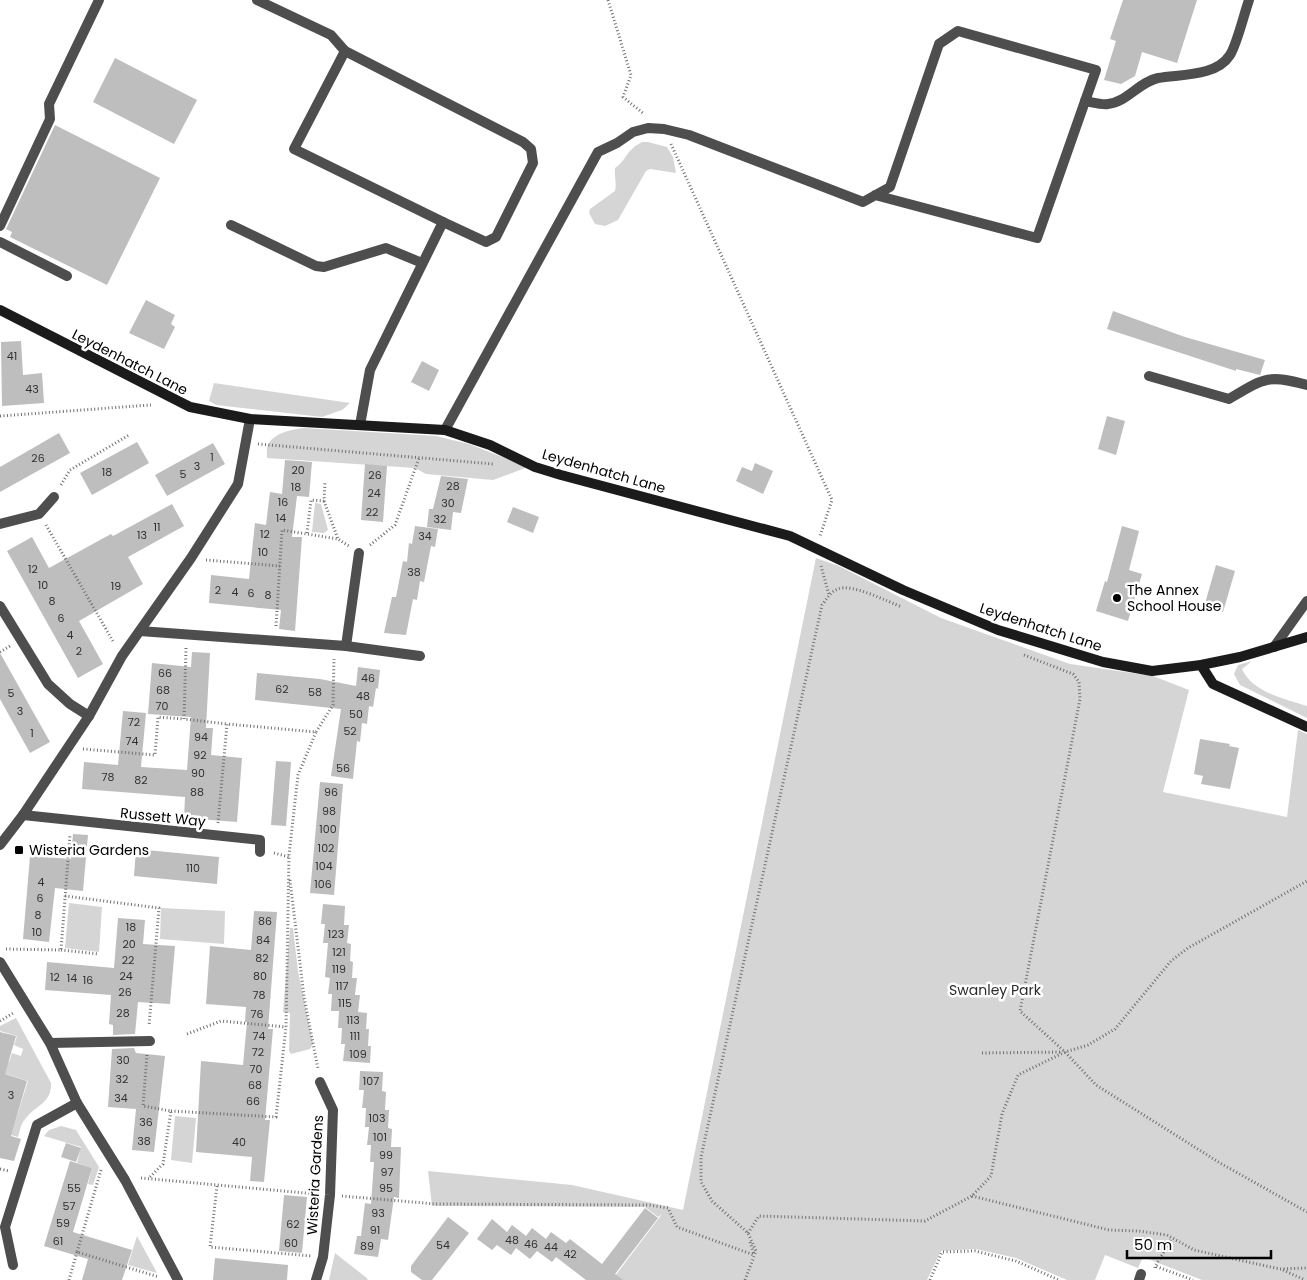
<svg xmlns="http://www.w3.org/2000/svg" width="1307" height="1280" font-family="Poppins,sans-serif">
	<style>
		.green { fill: #d5d5d5 }
		.building { fill: #bebebe }
		.lines { fill: none; stroke-linecap: round; stroke-linejoin: round }
		.path { stroke: #707070; stroke-width: 3; stroke-dasharray: 1 2.5; stroke-linecap: butt }
		.lane { stroke: #4e4e4e; stroke-width: 10 }
		.street { stroke: #4e4e4e; stroke-width: 10 }
		.secondary { stroke: #1b1b1b; stroke-width: 10 }
		.poi-dot { fill: #000; stroke: #fff; stroke-width: 2 }
		.labels { text-anchor: middle; dominant-baseline: central; stroke-width: 5; stroke-linejoin: round; paint-order: stroke }
		.number-label { font-size: 11px; fill: #303030 }
		.street-label { font-size: 14px; fill: #000; stroke: #fff }
		.poi-label { font-size: 14px; fill: #000; stroke: #fff; text-anchor: start }
		.park-label { font-size: 14px; fill: #2c2c2c; stroke: #fff }
	</style>
	<rect width="100%" height="100%" fill="#fff"/>
	<g class="green">
		<path d="M 642,142 L 648,142 L 667,147 L 673,157 L 676,173 L 650,169 L 646,171 L 618,220 L 605,226 L 595,224 L 589,213 L 590,209 L 615,191 C 617,182 614,176 615,168 C 627,160 625,151 642,142 Z"/>
		<polygon points="214,383 350,403 342,410 322,417 216,405 209,401"/>
		<path d="M 304,428 L 436,436 L 469,444 L 528,467 L 493,480 L 426,474 L 415,468 L 267,458 C 267,454 266,448 268,445 C 273,433 293,429 304,428 Z"/>
		<polygon points="315,503 321,504 328,530 324,533 312,532"/>
		<polygon points="816,558 839,566 941,618 1070,664 1153,676 1189,690 1163,792 1287,817 1298,730 1307,734 1307,1280 1202,1280 1143,1257 1138,1268 1105,1255 1095,1280 1067,1280 1016,1258 976,1249 941,1251 927,1280 612,1280 662,1214 658,1217 645,1207 432,1206 428,1171 572,1185 683,1210"/>
		<path d="M 1252,661 L 1242,669 C 1252,692 1285,699 1307,706 L 1307,718 L 1240,685 L 1234,674 L 1238,665 Z"/>
		<polygon points="69,903 102,907 99,952 65,948"/>
		<polygon points="161,908 225,911 224,944 160,939"/>
		<polygon points="290,928 293,928 298,971 313,1044 310,1049 291,1054 289,1051 290,1013 283,1012"/>
		<path d="M 16,1018 L 51,1083 C 52,1103 36,1105 26,1118 C 21,1123 20,1130 18,1137 L 11,1135 L 28,1081 L 6,1074 L 0,1093 L 0,1059 L 9,1062 L 12,1053 L 21,1056 L 23,1049 L 14,1045 L 17,1036 L 0,1031 L 0,1026 Z"/>
		<polygon points="175,1116 196,1118 192,1163 171,1160"/>
		<polygon points="61,1126 76,1130 99,1167 93,1185 88,1184 92,1168 77,1163 81,1147 44,1136 49,1130"/>
		<polygon points="137,1236 157,1273 128,1265"/>
		<polygon points="335,1253 368,1279 367,1280 329,1280"/>
	</g>
	<g class="building">
		<polygon points="1123,0 1197,0 1177,63 1142,52 1135,76 1121,84 1104,80 1116,41 1110,39"/>
		<polygon points="115,58 197,100 174,144 93,102"/>
		<polygon points="55,125 160,178 107,285 10,237 12,232 6,229"/>
		<polygon points="146,300 175,315 171,324 175,327 164,349 129,333"/>
		<polygon points="1113,311 1185,337 1265,360 1260,375 1236,369 1236,371 1107,329"/>
		<polygon points="21,341 23,375 42,373 44,403 2,406 1,342"/>
		<polygon points="422,361 439,370 429,391 411,382"/>
		<polygon points="1107,416 1125,421 1116,455 1098,449"/>
		<polygon points="59,433 70,453 0,492 0,467"/>
		<polygon points="137,442 149,463 92,495 80,473"/>
		<polygon points="213,443 225,464 167,496 155,475"/>
		<polygon points="285,460 312,462 309,497 297,496 292,537 302,537 295,631 279,629 281,610 209,603 211,575 249,579 255,523 266,525 270,492 282,494"/>
		<polygon points="755,463 773,471 763,494 736,481 742,467 752,471"/>
		<polygon points="365,464 387,466 383,522 361,520"/>
		<polygon points="441,476 468,479 461,513 453,512 451,530 427,527 429,509 433,509"/>
		<polygon points="172,504 184,526 128,557 143,584 79,621 103,664 78,678 7,551 32,537 49,568 111,534 113,536"/>
		<polygon points="513,507 539,517 533,533 507,522"/>
		<polygon points="415,526 438,529 435,547 431,546 424,582 420,581 417,600 413,599 406,635 384,633 392,597 396,597 403,561 407,562 409,543 412,544"/>
		<polygon points="1122,526 1139,531 1129,570 1142,574 1128,621 1096,611 1105,581 1107,582"/>
		<polygon points="1216,565 1235,571 1223,612 1204,607"/>
		<polygon points="192,652 210,653 206,728 213,728 211,755 242,758 237,822 184,818 185,797 82,789 84,762 118,765 123,711 146,713 141,767 187,770 191,717 148,714 152,663 191,667"/>
		<polygon points="0,653 50,742 30,753 0,699"/>
		<polygon points="358,667 380,670 378,689 376,688 373,707 369,706 367,724 362,723 360,742 357,741 353,779 331,776 341,709 255,700 257,673 320,679 356,686"/>
		<polygon points="1200,739 1230,744 1229,746 1239,748 1230,789 1201,784 1203,776 1194,774"/>
		<polygon points="276,761 291,762 286,826 271,825"/>
		<polygon points="320,782 343,784 334,895 310,893"/>
		<polygon points="73,834 88,835 83,891 55,888 49,942 23,939 30,856 71,859"/>
		<polygon points="136,849 219,857 217,884 134,876"/>
		<polygon points="323,904 345,906 344,925 349,925 347,943 351,944 350,961 353,962 352,978 357,978 355,995 360,995 358,1012 367,1013 366,1029 369,1029 368,1046 371,1046 370,1063 343,1061 345,1044 341,1044 342,1028 338,1028 339,1011 331,1011 332,994 328,994 330,978 325,977 328,943 323,943 325,924 321,924"/>
		<polygon points="254,911 277,912 268,1029 273,1029 265,1120 270,1120 264,1182 250,1181 252,1157 196,1152 201,1061 243,1065 247,1022 245,1022 246,1007 206,1004 210,946 251,950"/>
		<polygon points="118,918 145,920 143,944 175,946 170,1004 138,1002 135,1034 113,1035 113,1025 109,1024 111,995 45,990 47,962 114,968"/>
		<polygon points="0,1032 16,1036 5,1074 27,1081 11,1136 21,1139 14,1161 0,1158"/>
		<polygon points="134,1048 136,1053 165,1056 154,1152 132,1150 136,1109 108,1107 112,1049"/>
		<polygon points="360,1071 383,1072 382,1091 386,1092 385,1110 389,1110 388,1128 392,1129 391,1147 401,1147 399,1198 394,1197 388,1240 381,1239 378,1257 354,1254 357,1236 361,1236 365,1203 371,1204 374,1162 370,1162 371,1145 367,1145 369,1127 365,1127 366,1108 362,1108 364,1090 359,1090"/>
		<polygon points="66,1143 81,1148 76,1162 61,1157"/>
		<polygon points="70,1161 92,1168 73,1232 132,1250 122,1280 82,1280 88,1259 44,1246"/>
		<polygon points="284,1195 307,1197 302,1253 279,1251"/>
		<polygon points="645,1208 658,1218 615,1274 623,1280 586,1280 556,1257 552,1262 537,1251 530,1259 516,1248 511,1255 497,1245 492,1250 477,1239 492,1219 507,1232 512,1225 526,1236 532,1228 546,1239 551,1232 566,1243 570,1239 602,1264"/>
		<polygon points="448,1217 469,1233 432,1280 422,1280 411,1272 411,1266"/>
		<polygon points="215,1258 288,1265 287,1280 213,1280"/>
	</g>
	<g class="lines">
		<g class="path">
			<polyline points="608,0 631,75 623,97 644,114"/>
			<polyline points="671,144 832,500 820,536"/>
			<polyline points="0,416 151,405"/>
			<polyline points="258,444 493,464"/>
			<polyline points="61,485 70,470 129,435"/>
			<polyline points="324,501 338,539"/>
			<polyline points="46,525 114,643"/>
			<polyline points="307,533 311,500 324,501 325,482"/>
			<polyline points="370,545 395,525 419,458"/>
			<polyline points="206,560 280,566"/>
			<polyline points="821,566 829,595"/>
			<polyline points="276,626 282,530 338,539 349,546"/>
			<polyline points="186,648 184,719 227,724"/>
			<polyline points="0,652 10,646"/>
			<polyline points="1024,655 1073,674 1079,682 1080,699 1020,1011 1065,1052 1096,1085 1220,1163 1307,1212"/>
			<polyline points="83,749 155,755 158,717 184,719"/>
			<polyline points="218,823 227,724 316,732 333,705 334,659"/>
			<polyline points="274,853 289,857"/>
			<polyline points="290,880 304,997 318,1069"/>
			<polyline points="65,896 159,908 149,1026"/>
			<polyline points="6,949 61,950 70,834"/>
			<polyline points="61,950 99,954"/>
			<polyline points="0,1021 15,1012"/>
			<polyline points="187,1034 221,1021 286,1027"/>
			<polyline points="982,1053 1062,1052"/>
			<polyline points="147,1055 143,1106 171,1111 163,1164 149,1178"/>
			<polyline points="171,1111 276,1117 286,1027 289,855 298,775 316,732"/>
			<polyline points="0,1169 9,1171"/>
			<polyline points="101,1170 77,1252 159,1277"/>
			<polyline points="141,1178 316,1194"/>
			<polyline points="217,1186 210,1247 311,1256"/>
			<polyline points="342,1196 436,1204 649,1205 668,1208 677,1227 754,1255"/>
			<polyline points="972,1196 1109,1230 1138,1231 1167,1235 1194,1250 1280,1269 1307,1268"/>
			<polyline points="748,1233 759,1216 925,1221 972,1196 991,1176 1002,1114 1018,1075 1065,1052 1088,1045 1115,1029 1171,961 1188,948 1307,881"/>
			<polyline points="750,1242 754,1255"/>
			<polyline points="1156,1265 1172,1238"/>
			<polyline points="1155,1268 1155,1266 1193,1280"/>
			<polyline points="1283,1270 1305,1280"/>
			<polyline points="69,1280 77,1252"/>
			<path d="M 745,1280 L 756,1251 L 748,1233 L 712,1201 L 701,1182 L 701,1157 L 822,605 C 827,599 830,592 838,589 C 852,583 888,602 902,607"/>
			<polyline points="930,1280 942,1252 975,1251 1016,1261 1059,1280"/>
		</g>
		<g class="lane">
			<polyline points="257,0 331,35 345,51 523,142 531,149 533,163 496,237 486,242 443,222 370,370 360,425"/>
			<polyline points="345,51 294,149 443,222"/>
			<path d="M 1085,101 C 1092,102 1101,105 1108,104 C 1127,102 1139,82 1158,78 C 1180,74 1216,77 1230,55 C 1237,44 1244,14 1249,0"/>
			<polyline points="231,225 316,266 324,267 386,248 422,263"/>
			<polyline points="0,226 50,119 49,104 99,0"/>
			<polyline points="0,242 67,276"/>
			<path d="M 1149,376 L 1229,399 C 1264,378 1268,374 1307,385"/>
			<polyline points="445,430 598,152 617,143 633,132 648,128 664,129 689,135 863,202 890,187 939,44 958,31 1096,70 1037,238 875,195"/>
			<polyline points="1274,647 1307,601"/>
		</g>
		<g class="street">
			<polyline points="0,524 39,514 54,497"/>
			<polyline points="0,606 48,684 70,704 89,716"/>
			<polyline points="140,631 346,646 420,656"/>
			<polyline points="346,646 359,553"/>
			<polyline points="23,815 260,840 260,852"/>
			<polyline points="0,845 23,815 89,716 122,656 191,558 238,484 250,419"/>
			<polyline points="0,962 50,1043 77,1103 125,1180 178,1280"/>
			<polyline points="50,1043 150,1041"/>
			<polyline points="13,1265 5,1227 37,1125 77,1103"/>
			<polyline points="316,1280 323,1257 330,1195 333,1110 320,1082"/>
			<polyline points="1139,1280 1141,1274"/>
		</g>
		<g class="secondary">
			<polyline points="0,310 190,407 250,419 445,430 490,445 535,467 561,475 790,536 903,590 998,630 1103,662 1152,671 1201,665 1240,657 1307,637"/>
			<polyline points="1201,665 1213,684 1307,727"/>
		</g>
	</g>
	<g class="poi-dot">
		<circle cx="1117" cy="598" r="5"/>
		<rect x="14" y="845" width="10" height="10" rx="2.5"/>
	</g>
	<g class="labels">
		<g class="number-label">
			<text x="12" y="356">41</text>
			<text x="32" y="389">43</text>
			<text x="212" y="457">1</text>
			<text x="38" y="458">26</text>
			<text x="197" y="466">3</text>
			<text x="298" y="470">20</text>
			<text x="107" y="472">18</text>
			<text x="183" y="474">5</text>
			<text x="375" y="475">26</text>
			<text x="453" y="486">28</text>
			<text x="296" y="487">18</text>
			<text x="374" y="493">24</text>
			<text x="283" y="502">16</text>
			<text x="448" y="503">30</text>
			<text x="372" y="512">22</text>
			<text x="281" y="518">14</text>
			<text x="440" y="519">32</text>
			<text x="157" y="527">11</text>
			<text x="265" y="534">12</text>
			<text x="142" y="535">13</text>
			<text x="425" y="536">34</text>
			<text x="263" y="552">10</text>
			<text x="33" y="569">12</text>
			<text x="414" y="572">38</text>
			<text x="43" y="585">10</text>
			<text x="116" y="586">19</text>
			<text x="218" y="590">2</text>
			<text x="235" y="592">4</text>
			<text x="251" y="593">6</text>
			<text x="268" y="595">8</text>
			<text x="52" y="601">8</text>
			<text x="61" y="618">6</text>
			<text x="70" y="635">4</text>
			<text x="79" y="651">2</text>
			<text x="165" y="673">66</text>
			<text x="368" y="678">46</text>
			<text x="282" y="689">62</text>
			<text x="163" y="690">68</text>
			<text x="315" y="692">58</text>
			<text x="11" y="693">5</text>
			<text x="363" y="696">48</text>
			<text x="162" y="706">70</text>
			<text x="20" y="711">3</text>
			<text x="356" y="714">50</text>
			<text x="134" y="722">72</text>
			<text x="350" y="731">52</text>
			<text x="32" y="733">1</text>
			<text x="201" y="737">94</text>
			<text x="132" y="741">74</text>
			<text x="200" y="755">92</text>
			<text x="343" y="768">56</text>
			<text x="198" y="773">90</text>
			<text x="108" y="777">78</text>
			<text x="141" y="780">82</text>
			<text x="197" y="792">88</text>
			<text x="331" y="792">96</text>
			<text x="329" y="811">98</text>
			<text x="328" y="829">100</text>
			<text x="326" y="848">102</text>
			<text x="324" y="866">104</text>
			<text x="193" y="868">110</text>
			<text x="41" y="882">4</text>
			<text x="323" y="884">106</text>
			<text x="40" y="898">6</text>
			<text x="38" y="915">8</text>
			<text x="265" y="921">86</text>
			<text x="131" y="927">18</text>
			<text x="37" y="932">10</text>
			<text x="336" y="934">123</text>
			<text x="263" y="940">84</text>
			<text x="129" y="944">20</text>
			<text x="339" y="952">121</text>
			<text x="262" y="958">82</text>
			<text x="128" y="960">22</text>
			<text x="339" y="969">119</text>
			<text x="126" y="976">24</text>
			<text x="260" y="976">80</text>
			<text x="55" y="977">12</text>
			<text x="72" y="978">14</text>
			<text x="88" y="980">16</text>
			<text x="342" y="986">117</text>
			<text x="125" y="992">26</text>
			<text x="259" y="995">78</text>
			<text x="345" y="1003">115</text>
			<text x="123" y="1013">28</text>
			<text x="257" y="1014">76</text>
			<text x="353" y="1020">113</text>
			<text x="259" y="1036">74</text>
			<text x="355" y="1036">111</text>
			<text x="258" y="1052">72</text>
			<text x="358" y="1054">109</text>
			<text x="123" y="1060">30</text>
			<text x="256" y="1069">70</text>
			<text x="122" y="1079">32</text>
			<text x="371" y="1081">107</text>
			<text x="255" y="1085">68</text>
			<text x="11" y="1095">3</text>
			<text x="121" y="1098">34</text>
			<text x="253" y="1101">66</text>
			<text x="377" y="1118">103</text>
			<text x="146" y="1122">36</text>
			<text x="380" y="1137">101</text>
			<text x="144" y="1141">38</text>
			<text x="239" y="1142">40</text>
			<text x="386" y="1155">99</text>
			<text x="387" y="1172">97</text>
			<text x="74" y="1188">55</text>
			<text x="386" y="1188">95</text>
			<text x="69" y="1206">57</text>
			<text x="378" y="1213">93</text>
			<text x="63" y="1223">59</text>
			<text x="293" y="1224">62</text>
			<text x="375" y="1230">91</text>
			<text x="512" y="1240">48</text>
			<text x="58" y="1241">61</text>
			<text x="291" y="1243">60</text>
			<text x="531" y="1244">46</text>
			<text x="443" y="1245">54</text>
			<text x="367" y="1246">89</text>
			<text x="551" y="1247">44</text>
			<text x="570" y="1254">42</text>
		</g>
		<g class="street-label">
			<text transform="translate(130 362) rotate(27)">Leydenhatch Lane</text>
			<text transform="translate(604 471) rotate(16)">Leydenhatch Lane</text>
			<text transform="translate(1041 627) rotate(18)">Leydenhatch Lane</text>
			<text transform="translate(163 817) rotate(6)">Russett Way</text>
			<text transform="translate(315 1175) rotate(-87)">Wisteria Gardens</text>
		</g>
		<g class="poi-label">
			<text x="1127" y="590">The Annex<tspan x="1127" dy="16">School House</tspan></text>
			<text x="29" y="850">Wisteria Gardens</text>
		</g>
		<g class="park-label">
			<text x="995" y="990">Swanley Park</text>
		</g>
	</g>
	<path d="M1127 1250v8h144v-8" fill="none" stroke="#000000" stroke-width="2.5"/>
	<text x="1134" y="1250" font-size="15" fill="#000000" stroke="#ffffff" stroke-width="4" paint-order="stroke">50 m</text>
</svg>
